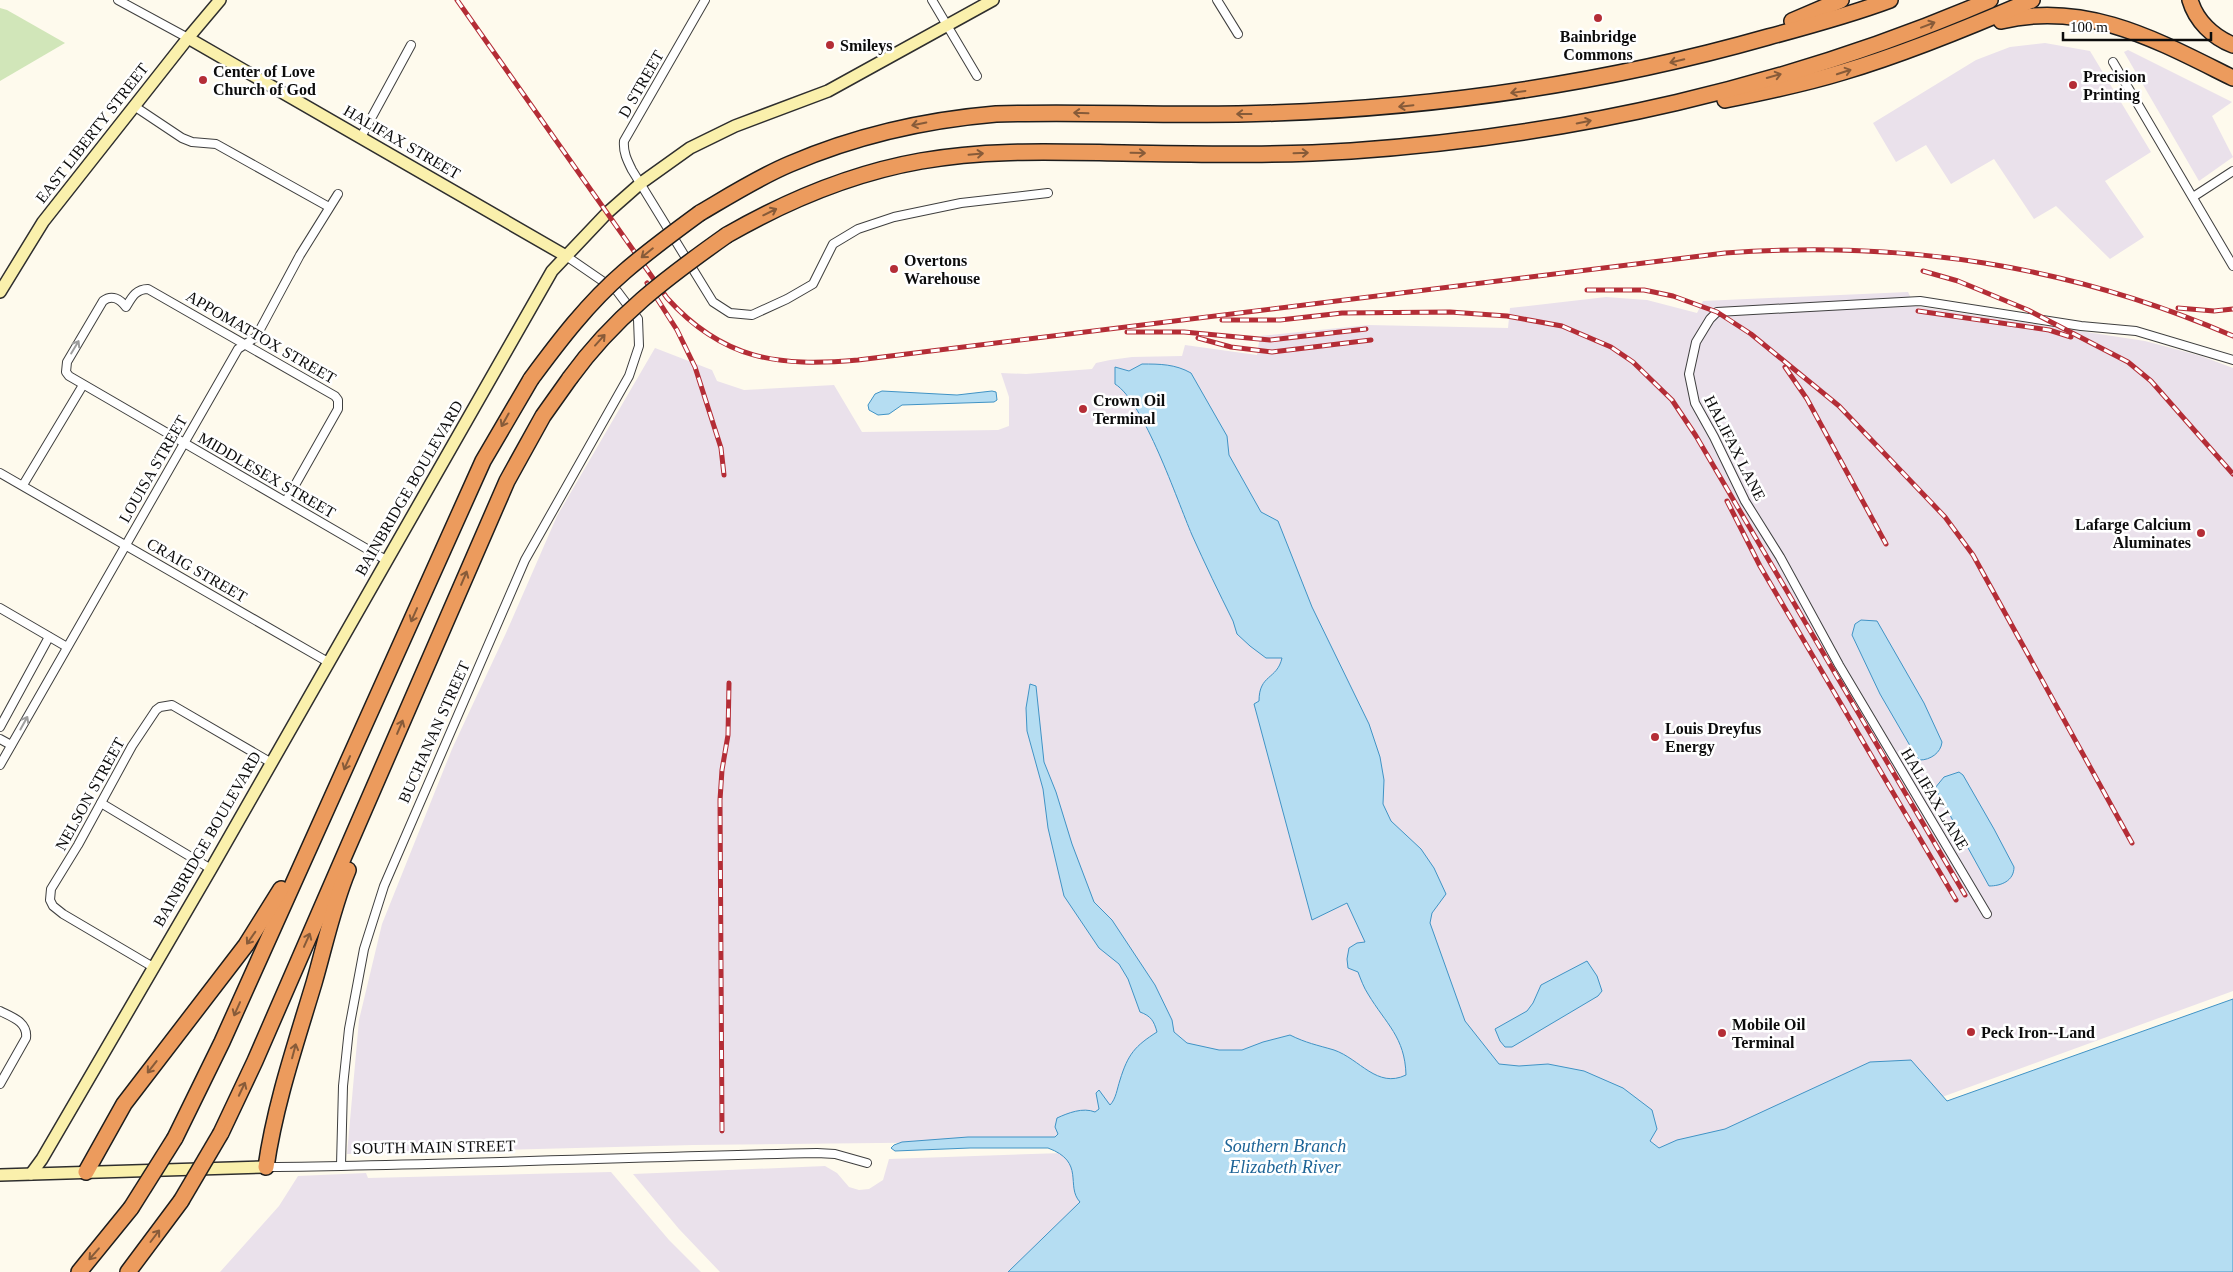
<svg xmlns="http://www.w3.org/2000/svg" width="2233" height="1272" font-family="'Times New Roman',serif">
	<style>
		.industrial { fill: #eae1eb }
		.green { fill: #d1e6b9 }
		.water { fill: #b5ddf2; stroke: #4093c5 }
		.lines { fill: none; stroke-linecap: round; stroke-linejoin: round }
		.street-casing { stroke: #3f3f3f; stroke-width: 10 }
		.secondary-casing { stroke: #2e2e2e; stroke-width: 14 }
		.highway-casing { stroke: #1d1d1d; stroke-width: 18 }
		.street { stroke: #fff; stroke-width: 8 }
		.secondary { stroke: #faf0ac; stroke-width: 11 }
		.highway { stroke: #ec9b5d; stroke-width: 15 }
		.rail-casing { stroke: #b42d36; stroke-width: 5 }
		.rail { stroke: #fff; stroke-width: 3; stroke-dasharray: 9; stroke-linecap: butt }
		.highway-bridge-casing { stroke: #1d1d1d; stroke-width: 18; stroke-linecap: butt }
		.highway-bridge { stroke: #ec9b5d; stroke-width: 15 }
		.oneway { stroke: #875b39 }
		.oneway2 { stroke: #9e9e9e }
		.poi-dot { fill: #b42d36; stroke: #fff; stroke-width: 2 }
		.labels { text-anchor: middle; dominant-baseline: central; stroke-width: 5; stroke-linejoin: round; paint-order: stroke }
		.poi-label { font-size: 16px; font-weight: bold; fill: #0c0c0c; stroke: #fff; text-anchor: start }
		.street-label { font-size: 16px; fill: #0c0c0c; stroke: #fff }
		.water-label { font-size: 18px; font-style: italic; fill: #1d6497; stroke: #fff }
	</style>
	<rect width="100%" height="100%" fill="#fefaed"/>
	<g class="industrial">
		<polygon points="2045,43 2090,51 2151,152 2105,181 2144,237 2110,259 2056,206 2034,219 1994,159 1951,184 1926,145 1896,162 1873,123 1976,60 2010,47"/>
		<polygon points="2128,50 2232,102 2212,116 2233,157 2199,181 2124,52"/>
		<polygon points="1908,292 1915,306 2145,341 2201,356 2233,368 2233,991 1942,1097 1508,1272 720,1272 679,1229 633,1174 825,1166 837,1173 849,1187 859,1190 869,1189 883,1180 889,1159 1063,1153 1062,1141 693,1145 347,1154 359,1020 382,924 452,749 506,633 557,516 655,348 712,370 717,381 744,390 834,385 862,432 998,430 1009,426 1009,397 1001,373 1026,374 1092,369 1096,363 1110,360 1132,357 1182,356 1185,345 1257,355 1260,336 1368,325 1508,328 1510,308 1606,297 1647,300 1697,313 1703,301"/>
		<polygon points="611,1172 669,1240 701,1272 220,1272 279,1206 298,1176 366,1173 368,1178"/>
	</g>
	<polygon class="green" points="0,8 7,10 65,43 0,81"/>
	<g class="water">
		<path d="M 1142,364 C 1160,364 1175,364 1191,373 L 1227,436 L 1229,455 L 1261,512 L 1278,521 L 1312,607 L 1369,724 L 1380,757 L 1384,780 L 1383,804 L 1391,821 L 1421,849 L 1434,868 L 1446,894 L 1432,913 L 1430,923 L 1465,1021 L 1499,1064 L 1519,1066 L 1548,1064 L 1584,1071 L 1623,1088 L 1652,1110 L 1657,1129 L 1650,1141 L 1659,1148 L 1677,1140 L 1725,1129 L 1870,1062 L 1911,1060 L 1947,1101 L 2233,999 L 2233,1272 L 1008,1272 L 1080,1202 C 1065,1186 1086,1162 1048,1148 L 970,1148 L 895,1151 L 891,1148 L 894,1145 L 902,1142 L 968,1137 L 1055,1137 L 1058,1134 L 1055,1127 L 1057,1118 C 1068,1113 1083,1107 1095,1112 L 1099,1109 L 1096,1093 L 1099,1090 L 1110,1105 C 1116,1099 1117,1089 1120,1080 C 1128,1054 1135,1046 1157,1032 C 1154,1021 1151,1016 1140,1012 L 1128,979 L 1119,964 L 1099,948 L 1064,896 L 1048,828 L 1043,789 L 1027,731 L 1026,708 L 1030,684 L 1036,686 L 1044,762 L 1056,792 L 1072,844 L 1094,902 L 1112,920 L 1155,985 L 1172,1020 L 1174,1032 L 1187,1043 L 1219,1050 L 1242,1050 L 1263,1042 L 1290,1035 C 1306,1043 1317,1045 1334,1050 C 1360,1059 1377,1089 1406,1075 C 1405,1037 1386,1024 1368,994 C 1364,988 1361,980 1358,972 L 1348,968 L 1347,959 L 1349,948 L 1357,943 L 1365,942 L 1347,903 L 1312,920 L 1254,704 L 1259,701 C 1259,674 1277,680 1282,658 L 1266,658 L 1250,646 L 1237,634 L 1233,621 C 1219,593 1205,564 1192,535 C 1177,500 1144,402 1115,384 L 1115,367 L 1129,371 Z"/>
		<polygon points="882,391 957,395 992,391 996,392 997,400 994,402 902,405 889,414 878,415 869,410 868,405 875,394"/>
		<path d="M 1861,620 L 1877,621 L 1924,703 L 1942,742 C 1941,753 1930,760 1920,760 L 1916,756 L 1880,694 L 1852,635 L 1855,624 Z"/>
		<path d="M 1959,772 L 1963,775 L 1994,829 L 2014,867 C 2014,881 2001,886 1989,886 L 1935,788 L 1944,777 Z"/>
		<polygon points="1587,961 1597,976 1602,991 1598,996 1512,1047 1505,1047 1500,1041 1495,1029 1527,1011 1533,1003 1541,985"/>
	</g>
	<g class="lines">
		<g class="street-casing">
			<g id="street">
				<polyline points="118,0 188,38"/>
				<path d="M 705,0 L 624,141 C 623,152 627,160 632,170 L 713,302 L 730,313 L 752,315 L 787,299 L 813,284 L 833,244 L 858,229 L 894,217 L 961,203 L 1048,193"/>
				<polyline points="932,0 977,76"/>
				<polyline points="1217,0 1238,34"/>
				<polyline points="2113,62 2233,266"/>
				<polyline points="134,106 182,138 192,142 216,144 329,207"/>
				<polyline points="361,137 411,45"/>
				<polyline points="2193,197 2233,171"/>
				<polyline points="0,473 328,662"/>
				<polyline points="23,485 83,385"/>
				<path d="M 286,501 L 338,409 L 338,400 L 335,396 L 148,289 C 136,289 132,297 126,307 C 120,299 112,294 103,301 L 67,362 L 66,372 L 69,376 L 386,560"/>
				<polyline points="0,608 67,647"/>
				<polyline points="0,727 49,637"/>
				<polyline points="0,739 11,745"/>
				<polyline points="0,765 238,349 256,337 300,255 338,194"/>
				<polyline points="101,803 211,869"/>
				<polyline points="1987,914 1839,665 1780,557 1745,501 1714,437 1695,403 1689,374 1696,342 1710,319 1717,312 1920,301 2081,326 2136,331 2233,360"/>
				<polyline points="153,967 63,914 53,906 50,900 51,889 78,845 132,746 156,710 160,707 172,705 270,762"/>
				<path d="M 0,1011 C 12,1017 28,1022 26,1038 L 0,1084"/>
				<polyline points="341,1165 343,1086 349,1029 364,949 384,886 525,560 629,376 639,346 638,319 617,291 566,256"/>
				<path d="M 266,1167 C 450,1165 633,1157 817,1153 L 835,1154 L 867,1163"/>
			</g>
		</g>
		<g class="secondary-casing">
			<g id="secondary">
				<polyline points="188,38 566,256"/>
				<polyline points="0,292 43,222 188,38 220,0"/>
				<polyline points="31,1174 42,1159 211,869 552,271 607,213 641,183 690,148 735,126 828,91 993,0"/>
				<polyline points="0,1175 266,1167"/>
			</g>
		</g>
		<g class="highway-casing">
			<g id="highway">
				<path d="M 2190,0 C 2196,21 2213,37 2233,45"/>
				<polyline points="1792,21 1841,0"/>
				<path d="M 2001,21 C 2087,0 2160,42 2233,78"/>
				<path d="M 1725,100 C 1765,92 1804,84 1843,72 C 1907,53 1970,27 2032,0"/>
				<path d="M 700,213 C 729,196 759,177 790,164 C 855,136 925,120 996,114 C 1088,111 1181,117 1274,113 C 1442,107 1606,83 1768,37 C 1809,26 1850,15 1890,0"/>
				<path d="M 727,235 C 788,200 853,173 921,161 C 988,149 1056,152 1123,153 C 1199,154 1275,156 1351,151 C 1570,136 1788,87 1990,0"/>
				<polyline points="221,1133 255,1061 507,481 543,416 570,378"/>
				<polyline points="175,1138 222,1042 483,461 531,379"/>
				<path d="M 266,1167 C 275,1104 296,1043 314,983 C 325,945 333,906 348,870"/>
				<polyline points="86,1172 124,1104 246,945 281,889"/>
				<polyline points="79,1272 131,1208"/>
				<polyline points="128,1272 181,1201"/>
			</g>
		</g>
		<use href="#street" class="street"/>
		<use href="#secondary" class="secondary"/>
		<use href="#highway" class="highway"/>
		<g class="rail-casing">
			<g id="rail">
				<path d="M 457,0 L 667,298 C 723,360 778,367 858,360 L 1725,253 C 1903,240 2069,265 2233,336"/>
				<polyline points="1923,271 1958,281 2028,310 2128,362 2151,381 2233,474"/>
				<polyline points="647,283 677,330 695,367 721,448 724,475"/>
				<polyline points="1587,290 1644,290 1673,296 1717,312 1751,334 1839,406 1945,517 1973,555 2132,843"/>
				<polyline points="2178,308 2214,311 2233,309"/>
				<polyline points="1918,311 2049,330 2071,337"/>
				<polyline points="1222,320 1280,320 1342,313 1450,312 1507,316 1562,326 1611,347 1633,362 1672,400 1696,436 1965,895"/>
				<polyline points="1127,332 1184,332 1270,340 1366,329"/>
				<polyline points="1198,338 1231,347 1272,352 1371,340"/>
				<polyline points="1785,367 1807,399 1886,544"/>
				<polyline points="1727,501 1760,566 1956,900"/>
				<polyline points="722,1131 720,800 722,770 728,735 729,683"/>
			</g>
		</g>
		<use href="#rail" class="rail"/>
		<g class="highway-bridge-casing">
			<g id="highway-bridge">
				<path d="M 570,378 C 614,317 666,278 727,235"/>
				<path d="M 531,379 C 559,341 588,303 624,272 C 648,251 674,232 700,213"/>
				<polyline points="181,1201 221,1133"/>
				<polyline points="131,1208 175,1138"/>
			</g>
		</g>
		<use href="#highway-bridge" class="highway-bridge"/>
	</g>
	<defs><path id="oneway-shaft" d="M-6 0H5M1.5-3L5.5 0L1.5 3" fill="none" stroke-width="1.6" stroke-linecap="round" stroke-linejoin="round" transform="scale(1.25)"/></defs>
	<g class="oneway">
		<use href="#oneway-shaft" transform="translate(1928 25) rotate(-21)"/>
		<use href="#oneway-shaft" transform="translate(1677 61) rotate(166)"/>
		<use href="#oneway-shaft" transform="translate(1844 72) rotate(-18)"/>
		<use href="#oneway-shaft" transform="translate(1774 76) rotate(-16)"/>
		<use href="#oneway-shaft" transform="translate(1518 92) rotate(172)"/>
		<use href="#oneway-shaft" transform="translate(1406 106) rotate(174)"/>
		<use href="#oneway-shaft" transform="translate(1081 113) rotate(-178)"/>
		<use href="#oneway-shaft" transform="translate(1244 114) rotate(180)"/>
		<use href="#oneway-shaft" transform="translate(1584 122) rotate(-11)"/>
		<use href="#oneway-shaft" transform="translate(919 124) rotate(168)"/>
		<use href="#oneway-shaft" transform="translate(1138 153) rotate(1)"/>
		<use href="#oneway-shaft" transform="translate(1301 153) rotate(-2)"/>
		<use href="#oneway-shaft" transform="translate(976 154) rotate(-5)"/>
		<use href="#oneway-shaft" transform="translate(770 212) rotate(-26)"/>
		<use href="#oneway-shaft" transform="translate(647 253) rotate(141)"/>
		<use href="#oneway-shaft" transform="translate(600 340) rotate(-48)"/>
		<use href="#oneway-shaft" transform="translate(505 420) rotate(119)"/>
		<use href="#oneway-shaft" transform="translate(464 578) rotate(-67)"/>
		<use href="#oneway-shaft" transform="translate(414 615) rotate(114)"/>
		<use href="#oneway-shaft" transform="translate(400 727) rotate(-67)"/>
		<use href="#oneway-shaft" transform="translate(347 763) rotate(114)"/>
		<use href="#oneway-shaft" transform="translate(251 938) rotate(125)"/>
		<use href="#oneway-shaft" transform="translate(307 940) rotate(-66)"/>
		<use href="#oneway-shaft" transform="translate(237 1009) rotate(114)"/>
		<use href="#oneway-shaft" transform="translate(294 1051) rotate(-75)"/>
		<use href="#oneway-shaft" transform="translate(152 1067) rotate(128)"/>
		<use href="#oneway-shaft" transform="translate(242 1089) rotate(-65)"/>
		<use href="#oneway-shaft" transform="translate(155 1236) rotate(-53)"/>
		<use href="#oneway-shaft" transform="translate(94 1254) rotate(131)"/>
	</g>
	<g class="oneway2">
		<use href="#oneway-shaft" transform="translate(75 347) rotate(-59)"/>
		<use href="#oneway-shaft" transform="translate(24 723) rotate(-61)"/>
	</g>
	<g class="poi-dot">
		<circle cx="1598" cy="18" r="5"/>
		<circle cx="830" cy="45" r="5"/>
		<circle cx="203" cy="80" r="5"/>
		<circle cx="2073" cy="85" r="5"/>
		<circle cx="894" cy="269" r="5"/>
		<circle cx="1083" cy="409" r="5"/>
		<circle cx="2201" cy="533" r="5"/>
		<circle cx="1655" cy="737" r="5"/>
		<circle cx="1971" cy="1032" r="5"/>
		<circle cx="1722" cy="1033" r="5"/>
	</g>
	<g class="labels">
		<g class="poi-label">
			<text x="1598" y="36" text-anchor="middle">Bainbridge<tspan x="1598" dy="18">Commons</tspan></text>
			<text x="840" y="45">Smileys</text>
			<text x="213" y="71">Center of Love<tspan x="213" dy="18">Church of God</tspan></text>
			<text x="2083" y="76">Precision<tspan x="2083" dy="18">Printing</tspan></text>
			<text x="904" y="260">Overtons<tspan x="904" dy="18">Warehouse</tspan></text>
			<text x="1093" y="400">Crown Oil<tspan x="1093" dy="18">Terminal</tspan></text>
			<text x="2191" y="524" text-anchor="end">Lafarge Calcium<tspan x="2191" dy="18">Aluminates</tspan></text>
			<text x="1665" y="728">Louis Dreyfus<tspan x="1665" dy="18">Energy</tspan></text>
			<text x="1732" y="1024">Mobile Oil<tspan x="1732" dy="18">Terminal</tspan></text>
			<text x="1981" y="1032">Peck Iron--Land</text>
		</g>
		<g class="street-label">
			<text transform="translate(641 84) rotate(-60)">D STREET</text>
			<text transform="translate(92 133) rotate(-52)">EAST LIBERTY STREET</text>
			<text transform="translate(402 142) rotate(30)">HALIFAX STREET</text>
			<text transform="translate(261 337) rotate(30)">APPOMATTOX STREET</text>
			<text transform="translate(1735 448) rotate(63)">HALIFAX LANE</text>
			<text transform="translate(153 469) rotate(-60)">LOUISA STREET</text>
			<text transform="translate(267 475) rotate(30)">MIDDLESEX STREET</text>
			<text transform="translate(409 488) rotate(-60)">BAINBRIDGE BOULEVARD</text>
			<text transform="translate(197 570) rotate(30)">CRAIG STREET</text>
			<text transform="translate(434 732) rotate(-66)">BUCHANAN STREET</text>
			<text transform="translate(90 794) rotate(-61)">NELSON STREET</text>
			<text transform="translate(1935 799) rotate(59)">HALIFAX LANE</text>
			<text transform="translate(207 839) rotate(-60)">BAINBRIDGE BOULEVARD</text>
			<text transform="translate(434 1147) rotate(-1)">SOUTH MAIN STREET</text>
		</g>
		<g class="water-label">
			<text x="1285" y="1146">Southern Branch<tspan x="1285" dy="21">Elizabeth River</tspan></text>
		</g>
	</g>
	<path d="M2063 32v8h148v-8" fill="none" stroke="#0c0c0c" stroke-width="2.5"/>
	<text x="2070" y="32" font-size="15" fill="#0c0c0c" stroke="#ffffff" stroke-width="4" paint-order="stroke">100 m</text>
</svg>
